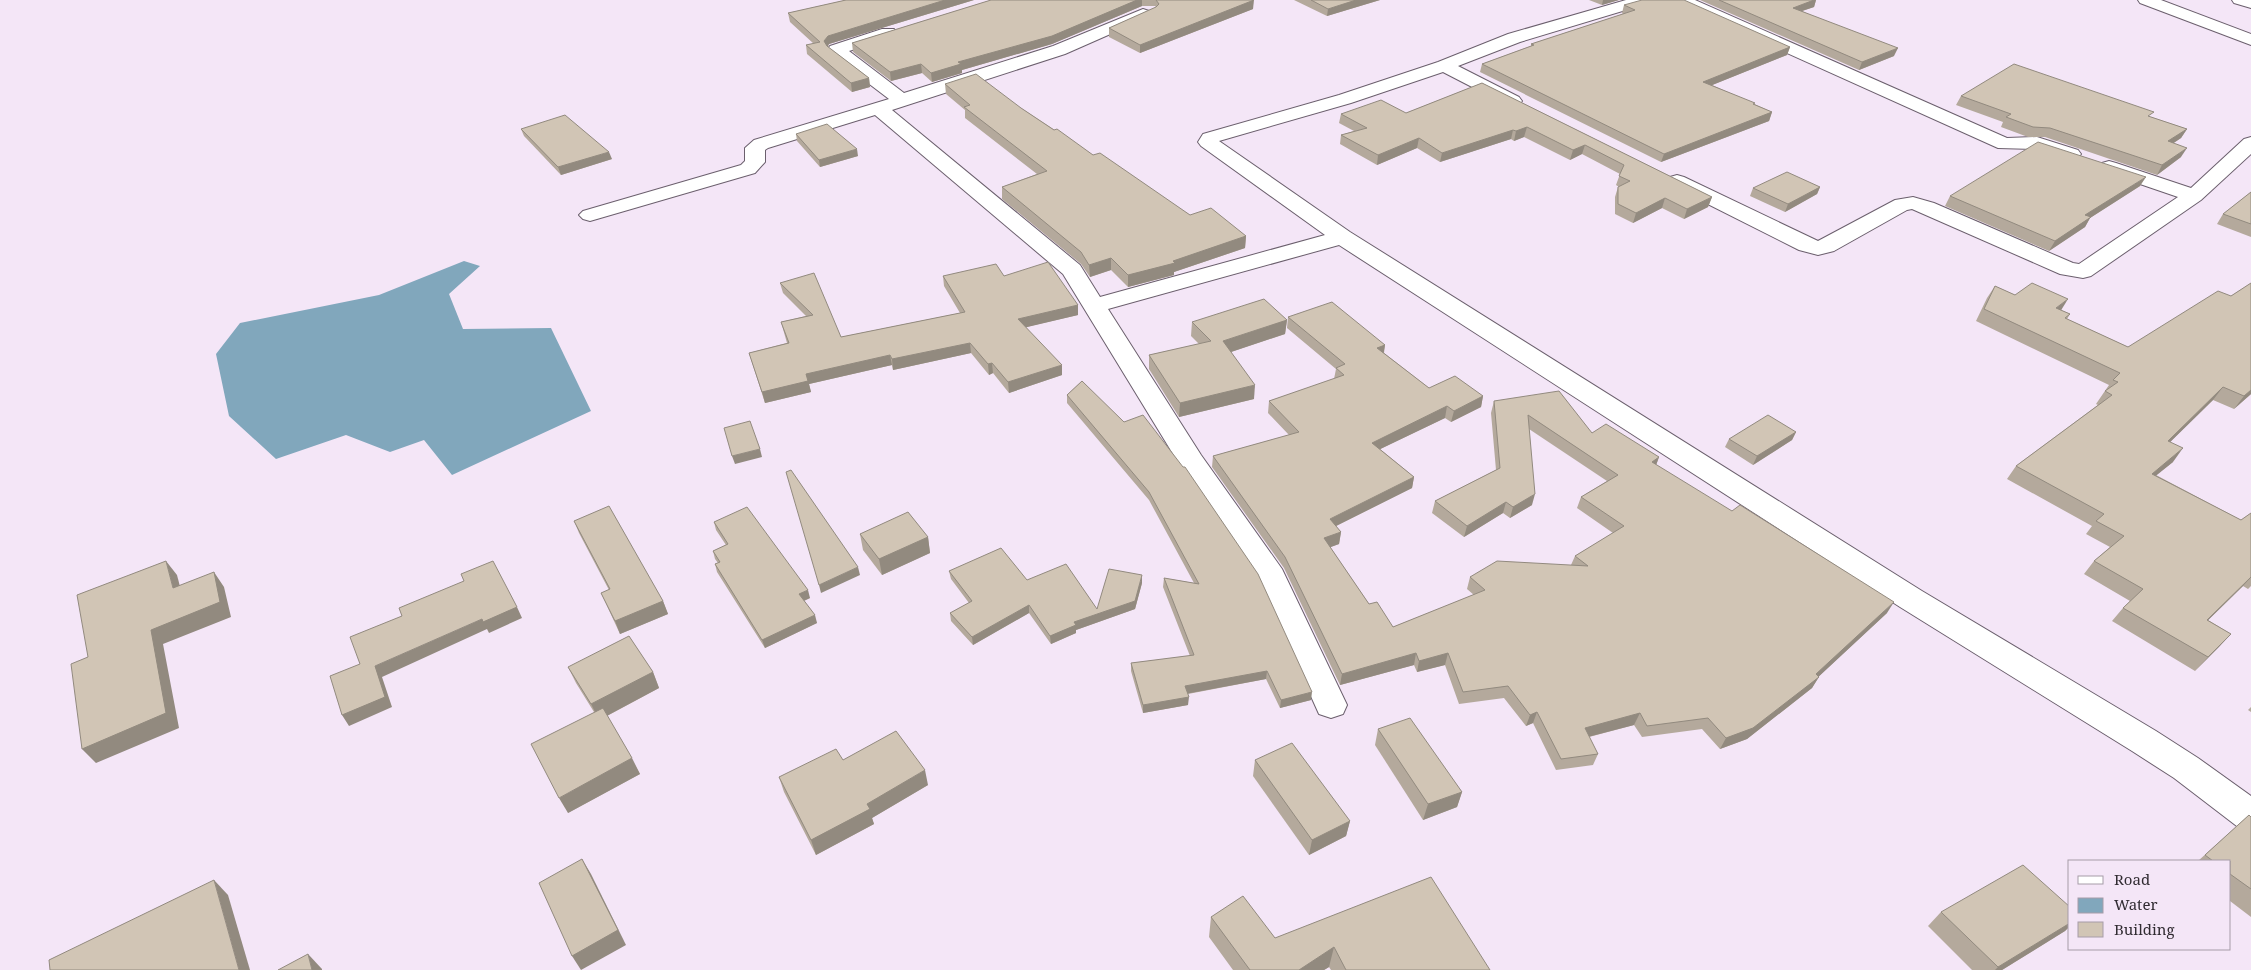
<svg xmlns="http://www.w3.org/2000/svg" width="2251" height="970" font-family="'Noto Serif',serif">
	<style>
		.water { fill: #81a7bc }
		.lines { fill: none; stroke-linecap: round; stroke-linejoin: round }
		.minor-casing { stroke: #6b5f6d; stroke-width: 2 }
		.minor { fill: #fff; fill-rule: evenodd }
		.wall { fill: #b4a99c }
		.shaded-wall { fill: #928a7f }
		.building { fill: #d1c5b5; stroke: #928a7f }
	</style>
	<rect width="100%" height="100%" fill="#f4e6f7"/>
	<polygon class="water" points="464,261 480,266 449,294 463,329 551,328 591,411 452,475 424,440 390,452 346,435 276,459 229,416 216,354 240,323 379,295"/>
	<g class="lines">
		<g class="minor-casing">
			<g id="minor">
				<polygon points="1626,0 1651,0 1649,3 1520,42 1458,66 1519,97 1522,101 1519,105 1513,107 1507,105 1443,72 1351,103 1219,141 1350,232 1922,591 2156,731 2198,758 2251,796 2251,832 2238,827 2174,778 2132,751 1900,607 1339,245 1108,309 1201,455 1282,569 1347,705 1343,714 1331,718 1319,714 1259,581 1181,467 1063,274 875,115 768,148 765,150 765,162 755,173 590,221 583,219 579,215 583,211 741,165 745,161 745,148 754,140 889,99 830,54 827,50 830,46 882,29 894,29 896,33 894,37 849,51 904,93 1053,46 1143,9 1149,11 1151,14 1149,17 1065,54 892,110 1080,265 1100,297 1325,235 1201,146 1198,142 1203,134 1339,95 1438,62 1508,34"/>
				<polygon points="1674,0 1695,0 2007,138 2037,137 2078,150 2081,154 2078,158 2071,160 2036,149 1998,148 1676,3"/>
				<polygon points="2138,0 2161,0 2251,34 2251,45 2140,3"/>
				<polygon points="2232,0 2251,0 2251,8 2234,3"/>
				<polygon points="2251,137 2251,154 2201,200 2091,276 2083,278 2060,274 1912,209 1907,210 1834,251 1818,255 1799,250 1670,185 1667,181 1670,177 1677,175 1684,177 1818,241 1895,200 1913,197 1934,203 2073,263 2079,264 2178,197 2102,171 2099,167 2102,163 2109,161 2116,163 2191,188 2244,139"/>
			</g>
		</g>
		<use href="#minor" class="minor"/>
	</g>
	<g class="wall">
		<polygon points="846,0 974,0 829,44 828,47 869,78 870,87 852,92 807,54 806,45 814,44 790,22 788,13"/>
		<polygon points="991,0 1253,0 1253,9 1140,53 1109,37 1109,28 1156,7 1155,6 1142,6 1052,44 962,70 962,73 932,82 922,73 891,81 853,52 852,43"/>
		<polygon points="1294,0 1380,0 1327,16"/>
		<polygon points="1589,0 1619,0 1602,5"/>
		<polygon points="1700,0 1816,0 1814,7 1802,11 1894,56 1859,70"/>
		<polygon points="1624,5 1790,47 1787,55 1712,85 1772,112 1769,121 1661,162 1480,72 1482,64 1531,46 1531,44 1623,14 1622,13"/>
		<polygon points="1482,83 1712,197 1708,207 1684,219 1662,208 1633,223 1615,214 1615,197 1618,187 1619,187 1616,185 1620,174 1582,154 1570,160 1524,137 1514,141 1511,139 1440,162 1417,148 1377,165 1340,144 1341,135 1354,131 1339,123 1341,114 1406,113"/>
		<polygon points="945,84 1021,108 1093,155 1190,215 1246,236 1245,248 1174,272 1174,275 1128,287 1111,270 1090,277 1081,264 1002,199 1002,187 1037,174 965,118 965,110 946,94"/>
		<polygon points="1961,96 2151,117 2187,129 2181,138 2173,143 2181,157 2157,175 2045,137 2028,137 2001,127 2003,122 1956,105"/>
		<polygon points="521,129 612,159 561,175 524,136"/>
		<polygon points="796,134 858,156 820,167 797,141"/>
		<polygon points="2140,186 2090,218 2085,227 2049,251 1945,206 1950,196"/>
		<polygon points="1820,187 1817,194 1785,212 1750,196 1753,188"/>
		<polygon points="2251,192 2251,237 2217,224 2223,214"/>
		<polygon points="943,276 1004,276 1078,305 1078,315 1026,327 1062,375 1009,393 993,373 989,375 971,353 893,370 892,365 809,384 811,392 765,403 749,353 787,343 781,322 806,316 783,293 780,283 841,337 960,313 944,286"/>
		<polygon points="2251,283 2251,394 2234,409 2213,400 2170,442 2173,462 2156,475 2241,520 2251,513 2251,586 2248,589 2243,586 2208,620 2231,634 2195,671 2112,621 2123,608 2130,601 2084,574 2094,561 2110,547 2086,534 2092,526 2007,479 2016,466 2098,405 2096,404 2109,385 1976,321 1987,298 1995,286 2015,295 2061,310 2070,314 2067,319 2128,347 2231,296"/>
		<polygon points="1288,317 1385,345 1384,353 1429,388 1483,396 1481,407 1451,422 1445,418 1380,449 1414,477 1412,488 1336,526 1341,532 1339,544 1330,547 1369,604 1393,627 1474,595 1467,589 1470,577 1571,565 1575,556 1613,533 1577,508 1581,497 1607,481 1529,429 1532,505 1510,518 1503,513 1464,537 1432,513 1435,501 1496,470 1491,413 1494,401 1592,433 1659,457 1656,465 1887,613 1819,676 1812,688 1747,739 1720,749 1702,729 1642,737 1634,725 1589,737 1598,754 1593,765 1556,770 1533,723 1526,726 1504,698 1459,704 1445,665 1417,672 1414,665 1340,685 1284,568 1212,467 1213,456 1289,435 1268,413 1269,401 1334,379 1336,369 1287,328"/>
		<polygon points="1287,320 1285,334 1231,352 1254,399 1179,417 1149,369 1149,355 1199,344 1191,336 1192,322"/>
		<polygon points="1082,381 1311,700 1280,708 1266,679 1188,694 1188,705 1143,713 1131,671 1131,663 1190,656 1163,587 1164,578 1194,583 1149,500 1067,403 1067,395"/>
		<polygon points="1796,432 1792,440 1753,465 1725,447 1729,439"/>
		<polygon points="574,521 663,601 668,614 620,634 601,593 609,590 579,533"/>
		<polygon points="714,522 810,598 804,601 817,623 765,648 717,572 715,564 718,563 715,559 713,551 726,545 716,530"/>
		<polygon points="860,534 928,537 930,553 882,575 863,550"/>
		<polygon points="949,571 1027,580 1097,609 1142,583 1135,609 1076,630 1076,633 1051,644 1029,613 973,645 951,621 950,613 969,603 951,579"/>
		<polygon points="568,667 653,672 659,688 607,716 640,774 568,813 594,712 576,683"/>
		<polygon points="2251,707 2251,712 2248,710"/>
		<polygon points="1378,729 1462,792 1457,807 1423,820 1375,745"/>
		<polygon points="843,760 928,785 872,818 874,824 816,855 784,792 779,777"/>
		<polygon points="1255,760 1350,821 1346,836 1309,855 1253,776"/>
		<polygon points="2249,815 2251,817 2251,917 2230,901 2230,861 2198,861"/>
		<polygon points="2070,907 2070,926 2065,931 2002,970 1972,970 1928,926 1941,912"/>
		<polygon points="1211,917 1275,938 1490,970 1331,970 1329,967 1324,970 1233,970 1209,937"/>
	</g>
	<g class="shaded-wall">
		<polygon points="945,0 974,0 829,44 825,50 824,41 828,36"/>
		<polygon points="1137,0 1142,0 1142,6 1052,44 962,70 962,73 932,82 931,73 958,62"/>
		<polygon points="1254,0 1253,9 1140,53 1140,45"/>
		<polygon points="1356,0 1380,0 1327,16 1328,9"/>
		<polygon points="1603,0 1619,0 1602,5"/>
		<polygon points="1814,0 1816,0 1814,7 1790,15 1793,8"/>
		<polygon points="1790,47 1787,55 1700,90 1703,82"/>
		<polygon points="1898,48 1894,56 1859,70 1862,62"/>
		<polygon points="921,64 922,73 891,81 890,72"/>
		<polygon points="869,78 870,87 852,92 851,83"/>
		<polygon points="1772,112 1769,121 1661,162 1664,154"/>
		<polygon points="1527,127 1524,137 1514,141 1516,131"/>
		<polygon points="2187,129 2181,138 2162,151 2168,141"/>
		<polygon points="1513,130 1511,139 1440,162 1442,153"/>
		<polygon points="1419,138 1417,148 1377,165 1378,155"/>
		<polygon points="1585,145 1582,154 1570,160 1573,150"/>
		<polygon points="2187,148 2181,157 2157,175 2162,165"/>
		<polygon points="857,149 858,156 820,167 819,160"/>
		<polygon points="609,152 612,159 561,175 558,167"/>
		<polygon points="2146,177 2140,186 2090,218 2085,227 2049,251 2055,241 2085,215"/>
		<polygon points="1820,187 1817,194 1785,212 1788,204"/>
		<polygon points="1712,197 1708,207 1684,219 1687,209"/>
		<polygon points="1665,198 1662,208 1633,223 1636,213"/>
		<polygon points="1246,236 1245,248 1174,272 1174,275 1128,287 1128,275"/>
		<polygon points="1111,258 1111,270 1090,277 1089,265"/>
		<polygon points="2068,299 2060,312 2056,308"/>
		<polygon points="1078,305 1078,315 1019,329 1018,319"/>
		<polygon points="1287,320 1285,334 1222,355 1223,341"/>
		<polygon points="970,343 971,353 893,370 892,359"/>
		<polygon points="1385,345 1383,356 1377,348"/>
		<polygon points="890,355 892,365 809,384 811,392 765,403 762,392 806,374"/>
		<polygon points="992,363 993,373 989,375 988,364"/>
		<polygon points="1062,365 1062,375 1009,393 1008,382"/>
		<polygon points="1255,385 1254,399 1179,417 1180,403"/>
		<polygon points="2223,387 2213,400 2158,454 2168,441"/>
		<polygon points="2251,390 2251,394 2234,409 2244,396"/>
		<polygon points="1483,396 1481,407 1451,422 1454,411"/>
		<polygon points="1447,406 1445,418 1370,454 1372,443"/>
		<polygon points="1796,432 1792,440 1753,465 1757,456"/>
		<polygon points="2183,448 2173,462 2142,487 2152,474"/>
		<polygon points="760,449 762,457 735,464 732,456"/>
		<polygon points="1659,457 1655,468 1652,462"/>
		<polygon points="1414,477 1412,488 1328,530 1330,519"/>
		<polygon points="1535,494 1532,505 1510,518 1513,507"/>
		<polygon points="1506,502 1503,513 1464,537 1467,526"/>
		<polygon points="1341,532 1339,544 1323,550 1324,538"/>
		<polygon points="928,537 930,553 882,575 879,559"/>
		<polygon points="166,561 177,575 184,602 173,588"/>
		<polygon points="858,567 860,575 821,593 819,585"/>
		<polygon points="214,572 224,587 231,617 163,644 179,728 96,763 82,749 151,630"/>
		<polygon points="1142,575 1142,583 1135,609 1076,630 1076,633 1051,644 1050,636 1074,622 1135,601"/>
		<polygon points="2251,577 2243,586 2195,633 2207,620"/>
		<polygon points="808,590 810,598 801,602 799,594"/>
		<polygon points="663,601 668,614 620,634 615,621"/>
		<polygon points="1894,602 1887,613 1814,681 1819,677 1812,688 1747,739 1720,749 1726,738 1816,674"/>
		<polygon points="1029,605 1029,613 973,645 972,637"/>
		<polygon points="517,607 522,618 489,633 487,629 382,677 392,707 349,726 342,715 375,666 482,619"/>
		<polygon points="815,615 817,623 765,648 762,640"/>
		<polygon points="2231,634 2219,647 2195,671 2208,657"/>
		<polygon points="1416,653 1414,665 1340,685 1342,674"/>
		<polygon points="1448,653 1445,665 1417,672 1419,661"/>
		<polygon points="1267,671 1266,679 1185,694 1185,686"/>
		<polygon points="653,672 659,688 599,720 591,704"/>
		<polygon points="1312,692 1311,700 1280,708 1281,700"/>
		<polygon points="1189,697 1188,705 1143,713 1143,705"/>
		<polygon points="1537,712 1533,723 1526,726 1530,715"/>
		<polygon points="1640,713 1634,725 1580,739 1585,728"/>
		<polygon points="632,758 640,774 568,813 559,798"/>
		<polygon points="925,770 928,785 872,818 874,824 816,855 811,840 867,804"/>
		<polygon points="1462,792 1457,807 1423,820 1428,804"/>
		<polygon points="1350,821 1346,836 1309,855 1312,840"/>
		<polygon points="582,859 591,874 626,945 581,970 572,956"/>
		<polygon points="214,880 228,895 250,970 239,970"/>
		<polygon points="2070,923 2070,926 2065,931 2002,970 1995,970 1998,967"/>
		<polygon points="1334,947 1329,967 1324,970 1299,970"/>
		<polygon points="308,954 322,969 322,970 312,970"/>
	</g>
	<g class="building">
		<polygon points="846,0 945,0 828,36 824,41 827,46 869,78 851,83 806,45 820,42 788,13"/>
		<polygon points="991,0 1137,0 1052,36 958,62 961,64 931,73 921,64 890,72 852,43"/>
		<polygon points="1156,0 1254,0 1140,45 1109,28 1156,7 1159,4"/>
		<polygon points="1311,0 1356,0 1328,9"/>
		<polygon points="1642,0 1684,0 1790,47 1703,82 1755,103 1753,104 1772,112 1664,154 1482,64 1534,45 1531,44 1635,10 1624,5"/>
		<polygon points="1719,0 1814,0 1793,8 1898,48 1862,62"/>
		<polygon points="2014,64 2154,112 2148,116 2187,129 2168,141 2187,148 2162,165 2050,128 2033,127 2006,117 2011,114 1961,96"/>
		<polygon points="976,74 1021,108 1054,130 1057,129 1093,155 1100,153 1190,215 1211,208 1246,236 1173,261 1175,263 1128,275 1111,258 1089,265 1081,252 1002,187 1047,171 964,107 970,105 945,84"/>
		<polygon points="1482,83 1712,197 1687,209 1665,198 1636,213 1618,204 1618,187 1630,181 1619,176 1624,165 1585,145 1573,150 1527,127 1516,131 1513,130 1442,153 1419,138 1378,155 1341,135 1367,128 1341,114 1381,100 1406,113"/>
		<polygon points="565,115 609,152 558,167 521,129"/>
		<polygon points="827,124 857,149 819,160 796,134"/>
		<polygon points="2038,142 2146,177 2085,215 2091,217 2055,241 1950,196"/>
		<polygon points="1787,172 1820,187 1788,204 1753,188"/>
		<polygon points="2251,192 2251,224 2223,214"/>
		<polygon points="1048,262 1078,305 1018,319 1062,365 1008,382 992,363 988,364 970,343 892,359 890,355 806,374 808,381 762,392 749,353 789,343 781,322 813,315 780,283 814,273 841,337 965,312 943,276 996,264 1004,276"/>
		<polygon points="2032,283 2068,299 2056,308 2070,314 2065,318 2128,347 2218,291 2231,296 2251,283 2251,390 2244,396 2223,387 2168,441 2183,448 2152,474 2241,520 2251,513 2251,577 2207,620 2231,634 2208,657 2123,608 2143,589 2094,561 2124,536 2096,521 2104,514 2016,466 2112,395 2105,391 2118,382 2113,380 2120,373 1984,309 1995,286 2015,295"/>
		<polygon points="1264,299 1287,320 1223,341 1255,385 1180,403 1149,355 1211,341 1192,322"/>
		<polygon points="1332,302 1385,345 1377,348 1429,388 1455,376 1483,396 1454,411 1447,406 1372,443 1414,477 1330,519 1341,532 1324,538 1369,604 1377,602 1393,627 1485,590 1470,577 1497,561 1588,566 1575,556 1624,526 1581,497 1618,475 1528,415 1535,494 1513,507 1506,502 1467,526 1435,501 1500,468 1494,401 1559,391 1592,433 1606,424 1659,457 1652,462 1732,511 1740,505 1894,602 1816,674 1819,677 1753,728 1726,738 1708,718 1647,726 1640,713 1585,728 1598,754 1561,759 1537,712 1530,715 1508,686 1463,692 1448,653 1419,661 1416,653 1342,674 1285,557 1213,456 1299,432 1269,401 1344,375 1336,368 1345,364 1288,317"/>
		<polygon points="1082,381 1124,422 1143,415 1183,467 1185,467 1258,574 1312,692 1281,700 1267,671 1185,686 1189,697 1143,705 1131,663 1194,655 1164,578 1199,584 1149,492 1067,395"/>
		<polygon points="1768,415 1796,432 1757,456 1729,439"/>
		<polygon points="750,421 760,449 732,456 724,428"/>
		<polygon points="791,470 858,567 819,585 786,472"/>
		<polygon points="609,506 663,601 615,621 601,593 610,589 574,521"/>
		<polygon points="747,507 808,590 799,594 815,615 762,640 715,564 720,562 713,551 728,544 714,522"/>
		<polygon points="908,512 928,537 879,559 860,534"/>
		<polygon points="1001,548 1027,580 1066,564 1097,609 1109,569 1142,575 1135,601 1074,622 1076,625 1050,636 1029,605 972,637 950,613 972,601 949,571"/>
		<polygon points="166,561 173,588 214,572 220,602 151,630 166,713 82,749 71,664 88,657 77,595"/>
		<polygon points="493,561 517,607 483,622 482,619 375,666 385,697 342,715 330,676 360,664 350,637 402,616 399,608 464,581 461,574"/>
		<polygon points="629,636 653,672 591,704 568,667"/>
		<polygon points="603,708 632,758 559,798 531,744"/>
		<polygon points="1410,718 1462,792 1428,804 1378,729"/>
		<polygon points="896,731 925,770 867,804 870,809 811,840 779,777 836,749 843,760"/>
		<polygon points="1292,743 1350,821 1312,840 1255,760"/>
		<polygon points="2249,815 2251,817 2251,889 2230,874 2230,861 2213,861 2205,855"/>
		<polygon points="582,859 618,930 572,956 539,883"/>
		<polygon points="2023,865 2070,907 2070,923 1998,967 1941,912"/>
		<polygon points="1431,877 1490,970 1346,970 1334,947 1299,970 1250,970 1211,917 1243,896 1275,938"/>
		<polygon points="214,880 239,970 50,970 49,960"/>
		<polygon points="308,954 312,970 278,970"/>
	</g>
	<rect x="2068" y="860" width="162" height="90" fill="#f4e6f7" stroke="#a69ca8"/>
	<rect x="2078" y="876" width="25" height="8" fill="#ffffff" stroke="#a69ca8"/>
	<text x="2114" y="885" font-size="15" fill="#312c32">Road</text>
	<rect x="2078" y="898" width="25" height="15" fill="#81a7bc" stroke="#a69ca8"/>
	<text x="2114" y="910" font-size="15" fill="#312c32">Water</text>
	<rect x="2078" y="922" width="25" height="15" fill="#d1c5b5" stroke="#a69ca8"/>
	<text x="2114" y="935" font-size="15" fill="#312c32">Building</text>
</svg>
